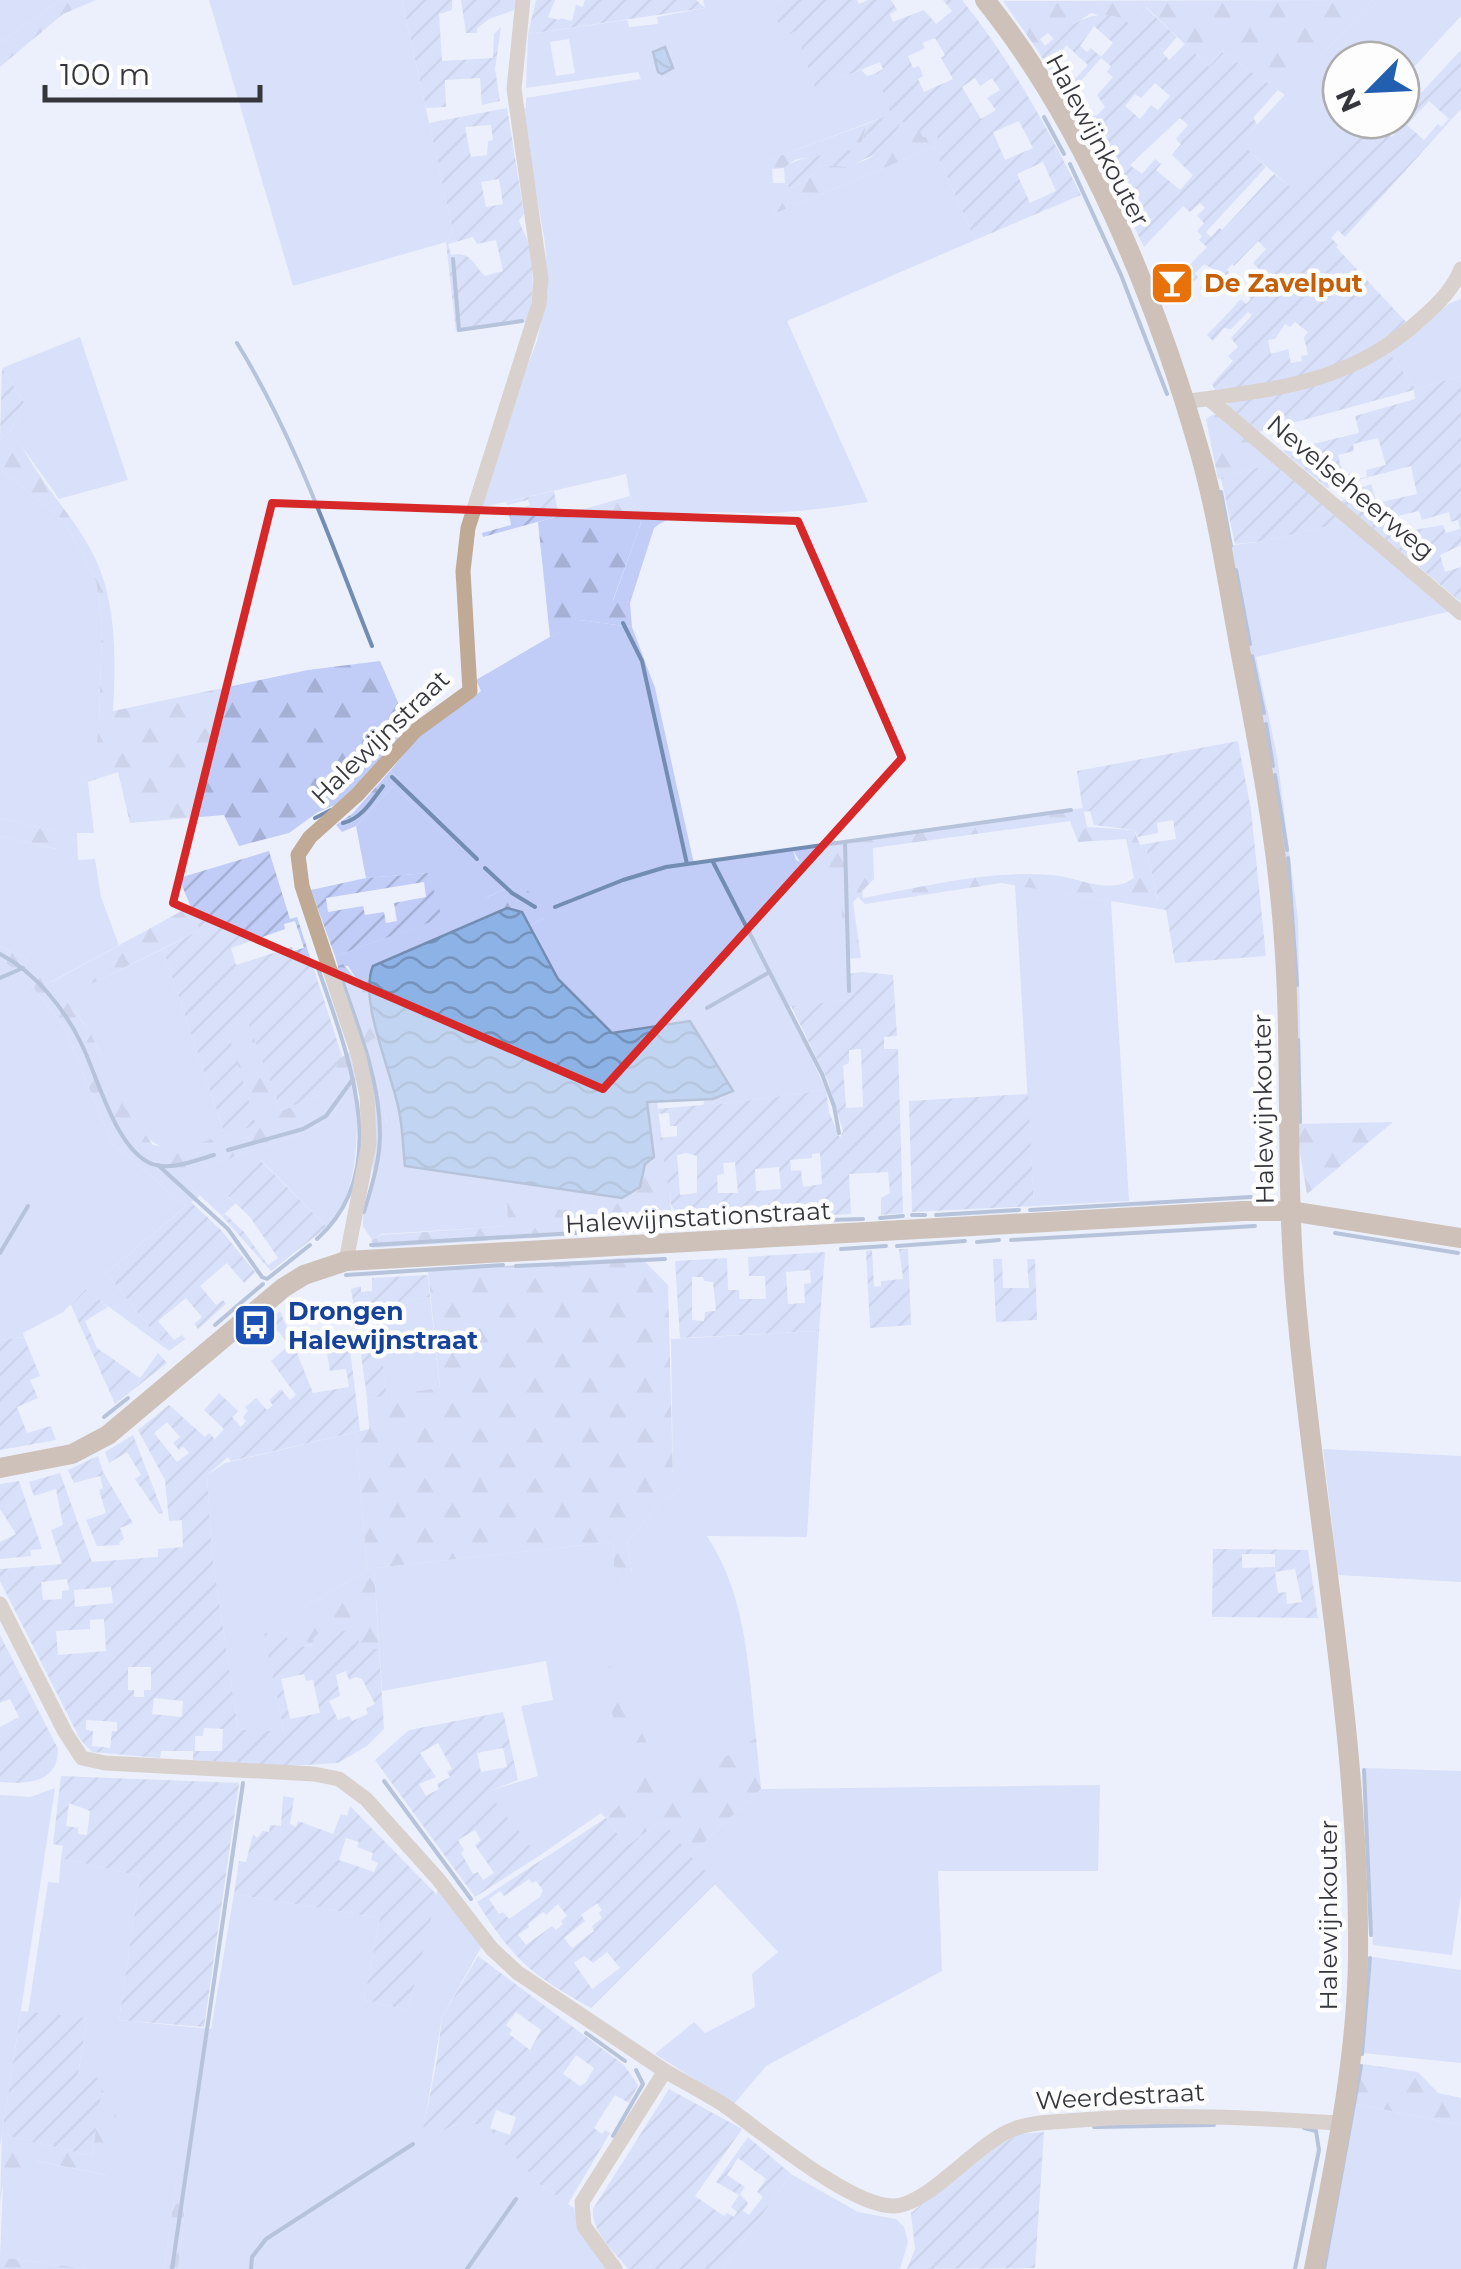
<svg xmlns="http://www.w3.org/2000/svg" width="1461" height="2269" font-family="Montserrat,sans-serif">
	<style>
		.green { fill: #c1ccf7; fill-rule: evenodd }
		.forest { fill: url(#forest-firs); fill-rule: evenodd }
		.garden { fill: url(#garden-furrows); fill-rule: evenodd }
		.water { fill: url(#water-waves); stroke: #738db2; stroke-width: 2.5 }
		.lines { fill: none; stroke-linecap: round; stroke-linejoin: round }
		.stream { stroke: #738db2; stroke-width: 4 }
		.street { stroke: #c0aa96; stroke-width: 15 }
		.secondary { stroke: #a7886a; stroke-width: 20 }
		.marked { fill: none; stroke: #d62828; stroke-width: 8; stroke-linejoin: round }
		.labels { text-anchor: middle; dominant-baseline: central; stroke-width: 9; stroke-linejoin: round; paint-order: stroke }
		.street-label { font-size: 25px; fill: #35363b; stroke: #fdfdfd }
		.food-label { font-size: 25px; font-weight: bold; fill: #c56008; stroke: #fdfdfd; text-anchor: start }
		.transit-label { font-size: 25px; font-weight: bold; fill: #164399; stroke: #fdfdfd; text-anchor: start }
	</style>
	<defs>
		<pattern id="forest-firs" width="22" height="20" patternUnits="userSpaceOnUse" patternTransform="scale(2.5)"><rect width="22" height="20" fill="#c1ccf7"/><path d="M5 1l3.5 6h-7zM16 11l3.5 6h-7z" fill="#a6b0d5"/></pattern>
		<pattern id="garden-furrows" width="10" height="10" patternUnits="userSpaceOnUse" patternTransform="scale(2.5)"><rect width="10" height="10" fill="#c1ccf7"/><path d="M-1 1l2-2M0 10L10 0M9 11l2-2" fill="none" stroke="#a6b0d5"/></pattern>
		<pattern id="water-waves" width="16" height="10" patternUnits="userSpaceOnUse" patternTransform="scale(2.5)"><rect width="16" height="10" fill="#8db2e5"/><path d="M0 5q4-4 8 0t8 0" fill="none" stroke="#7492bb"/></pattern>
	</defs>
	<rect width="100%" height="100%" fill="#ecf0fc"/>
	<g class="green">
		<polygon points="0,0 60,0 0,43"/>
		<polygon points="209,0 402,0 453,231 446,242 293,286"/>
		<path d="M 703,0 L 784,0 L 771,7 L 796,30 L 815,87 L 864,69 L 862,71 L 867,76 L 876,73 L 892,114 L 758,164 L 774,214 L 934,147 L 975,240 L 787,321 L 868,502 C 836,507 804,511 772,513 C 737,515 682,504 654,528 L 630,603 L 613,601 L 641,523 L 630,496 L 626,474 L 479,508 L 512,405 L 537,341 L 548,291 L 545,243 L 522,110 L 526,108 L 526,98 L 641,79 L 638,72 L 526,88 L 528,34 L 627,20 L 629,27 L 658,24 L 657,17 L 705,8 ZM 569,39 L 575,73 L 556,76 L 550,42 Z"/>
		<polygon points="1373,0 1461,0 1461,16 1401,81 1401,60 1341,60 1341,120 1366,120 1298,194 1240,143"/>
		<polygon points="1461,299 1461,376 1416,389 1389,353 1450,303"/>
		<polygon points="80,337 128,480 59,499 11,431 24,402 2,368"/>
		<polygon points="0,469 65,522 96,581 102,623 99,726 96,745 79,758 78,771 88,782 94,833 77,833 78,860 95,859 101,897 119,945 51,982 26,959 0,946 0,836 56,849 57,832 0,818"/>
		<polygon points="1345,522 1451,611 1256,657 1277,756 1298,919 1302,1124 1295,1124 1290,941 1226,546 1265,541"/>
		<path d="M 579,620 L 632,627 L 655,688 L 694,864 L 793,850 L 796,860 L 842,885 L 842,958 L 850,958 L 848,1000 L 788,1007 L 826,1090 L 714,1105 L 713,1099 L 723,1097 C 665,1064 600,1035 559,980 C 547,964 538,944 529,926 L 544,918 L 512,886 L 485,898 L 485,918 L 373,966 L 368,978 L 359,983 L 348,966 L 338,966 L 335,956 L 441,918 L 429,873 L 366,878 L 356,826 L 393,786 L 447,836 L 455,829 L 390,771 L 419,736 L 481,691 L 476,680 Z"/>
		<polygon points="1015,885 1111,901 1129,1201 1034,1206"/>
		<path d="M 163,949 L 225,1135 C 212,1139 195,1149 181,1149 C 128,1153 112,1071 91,1035 C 84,1022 73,1009 64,997 Z"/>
		<polygon points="0,959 22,974 62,1023 112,1143 186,1206 106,1273 169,1351 86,1290 63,1312 23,1333 24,1337 0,1340"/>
		<polygon points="379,1036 400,1113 406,1166 580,1192 574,1207 564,1211 507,1201 509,1226 382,1234 372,1240 363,1226 363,1213 372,1181 375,1121 387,1123 368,1040"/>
		<path d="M 356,1077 C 358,1119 361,1197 327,1227 L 261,1160 L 228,1197 L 236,1203 L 222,1216 L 179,1176 L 311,1130 L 332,1118 Z"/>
		<polygon points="647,1102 657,1102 674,1230 594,1234 592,1215 653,1207 654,1157"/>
		<polygon points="430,1297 440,1389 387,1396 374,1306"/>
		<path d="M 819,1331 L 807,1537 L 707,1536 C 747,1597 748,1667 756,1738 L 670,1792 L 610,1667 L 597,1673 L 641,1785 L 606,1818 L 601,1813 L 539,1856 L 486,1792 L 538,1776 L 521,1706 L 553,1700 L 546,1661 L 382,1691 L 374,1568 L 613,1542 L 614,1569 L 623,1580 L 632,1573 L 627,1541 L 662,1501 L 678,1491 L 673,1480 L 671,1339 Z"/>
		<polygon points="356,1432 367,1570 306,1606 312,1618 285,1634 265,1634 284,1733 238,1729 212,1553 207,1475 225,1463"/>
		<polygon points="1323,1449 1461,1456 1461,1582 1338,1575"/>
		<polygon points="1365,1768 1461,1771 1461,1894 1452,1955 1373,1945"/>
		<polygon points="1100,1785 1098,1871 938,1871 942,1971 766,2066 734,2104 655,2054 694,2022 705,2033 755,2007 752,1974 778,1952 689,1856 761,1789"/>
		<polygon points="55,1788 2,2134 0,2147 0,1795 30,1797"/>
		<polygon points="61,1858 140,1876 119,2020 211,2029 234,1894 380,1918 364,2000 408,2010 438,1888 482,1946 442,2017 422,2139 458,2124 480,2124 502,2139 537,2182 574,2208 582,2234 610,2269 178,2269 188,2180 177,2178 164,2269 87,2269 0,2257 3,2185 36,2161 106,2175 78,2075 87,2018 28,2013 48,1882 59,1883"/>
		<polygon points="1372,1957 1461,1970 1461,2063 1363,2053"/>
		<polygon points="1356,2104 1461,2125 1461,2269 1323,2269"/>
		<polygon points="791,2174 858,2212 896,2219 904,2227 908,2242 900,2269 723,2269"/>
	</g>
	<g class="forest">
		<polygon points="60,0 96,0 63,14 0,67 0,43"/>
		<polygon points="1373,0 1285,95 1222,52 1209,67 1146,7 1129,23 1091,13 1054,39 1048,33 1040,39 1045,46 1038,51 1003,1"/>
		<path d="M 900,122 L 915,123 L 938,137 L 934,147 L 774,214 L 757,164 L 867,124 L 861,146 L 843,155 L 796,159 L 784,168 L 772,169 L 773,183 L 785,183 L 790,188 L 804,182 L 822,165 C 863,168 881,158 900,122 Z"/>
		<polygon points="1214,414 1223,418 1278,462 1218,479 1206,419"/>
		<path d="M 11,431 C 23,445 29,461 40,476 C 57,501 78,525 92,552 C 117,599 116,659 113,711 L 308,670 L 380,661 L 407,723 L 407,733 L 349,799 L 318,812 L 289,833 L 239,846 L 224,815 L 130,823 L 118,772 L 88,782 L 78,771 L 75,760 L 96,745 L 99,726 L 102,623 L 96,581 L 65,522 L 0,469 L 0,439 Z"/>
		<polygon points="630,496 641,523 613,600 630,603 632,627 580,620 550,637 538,522"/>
		<polygon points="390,771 456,829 448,837 393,786 356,826 342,832 336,825 353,813"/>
		<path d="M 1083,808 L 1087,827 L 1134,830 L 1140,845 L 1145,844 L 1158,900 L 1153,908 L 1001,883 L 865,904 L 858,897 L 853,902 L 861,958 L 842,959 L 842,885 L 805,871 L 793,850 ZM 1070,821 L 1078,842 L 1126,839 L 1134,878 C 1109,896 1079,877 1051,875 C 987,870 927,886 863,898 L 862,891 L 874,879 L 873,848 Z"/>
		<polygon points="0,818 57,832 57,849 0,836"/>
		<path d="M 512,886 C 529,890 540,896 547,913 L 544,918 L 529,926 L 522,912 L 507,909 L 485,918 L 485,898 Z"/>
		<polygon points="189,907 197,917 200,930 65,997 91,1034 125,1108 153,1145 181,1149 255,1125 225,1026 247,1018 281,1111 322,1094 339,1059 354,1049 356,1077 332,1118 311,1130 180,1176 200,1196 186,1206 112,1143 62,1023 22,974 0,959 0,946 26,959 52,982"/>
		<polygon points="343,964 359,983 368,978 370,1008 379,1036 369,1041 387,1124 375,1121 337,971 338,966"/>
		<polygon points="1393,1122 1307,1194 1295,1124"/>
		<polygon points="654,1157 654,1208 592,1215 594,1234 372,1248 372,1240 382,1235 508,1226 507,1201 564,1210 574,1207 580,1192 622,1198 639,1187 645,1164"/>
		<polygon points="640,1257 668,1285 673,1479 678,1491 662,1501 627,1541 632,1574 623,1580 614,1569 613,1542 374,1568 379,1649 359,1649 357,1630 294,1650 285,1634 311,1618 306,1606 367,1570 356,1432 369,1429 367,1398 440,1388 428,1271"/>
		<polygon points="610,1666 670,1791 756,1738 761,1789 689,1856 663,1821 626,1846 606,1818 640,1785 596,1673"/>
		<polygon points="1362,2064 1418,2072 1438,2093 1461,2098 1461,2125 1356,2104"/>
		<polygon points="103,2079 121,2082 107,2175 37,2161 31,2189 3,2185 0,2202 2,2134 92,2156"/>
		<polygon points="177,2177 188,2180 178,2269 164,2269"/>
		<polygon points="0,2257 87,2269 0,2269"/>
	</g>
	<g class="garden">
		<polygon points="402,0 452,0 452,10 439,14 442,61 493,58 494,34 501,27 495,69 500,101 482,105 480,78 445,80 446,107 426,108"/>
		<polygon points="461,0 517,0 514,10 489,19 477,28 477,33 466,33"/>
		<polygon points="536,0 555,0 548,17 559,20 561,18 572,21 576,5 583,7 585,0 696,0 705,8 528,34"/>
		<path d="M 784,0 L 857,0 L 859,4 L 868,0 L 891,0 L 897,10 L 890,14 L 893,22 L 924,10 L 936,24 L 952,11 L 943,0 L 962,0 C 1010,59 1047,127 1081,195 L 975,240 L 934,147 L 938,137 L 923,137 L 915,124 L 901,122 L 886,149 L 848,167 L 822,165 L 804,182 L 790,188 L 785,183 L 784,168 C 804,152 836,158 861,146 L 867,124 L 891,114 L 876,73 L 883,69 L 880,62 L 815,88 L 796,31 L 784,36 L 771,6 ZM 935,38 L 945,55 L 941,58 L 953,79 L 924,92 L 918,79 L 923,76 L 919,66 L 913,68 L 908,56 L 925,48 L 922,43 ZM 975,78 L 980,86 L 992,78 L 1000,90 L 987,98 L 996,110 L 981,119 L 962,87 ZM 1019,121 L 1033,148 L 1005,160 L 993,132 ZM 1043,162 L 1056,191 L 1030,203 L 1017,174 Z"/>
		<path d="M 1145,7 L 1177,37 L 1163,53 L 1169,60 L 1185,44 L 1209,67 L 1222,52 L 1278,90 L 1253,118 L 1257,124 L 1241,143 L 1266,167 L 1206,232 L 1211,237 L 1219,228 L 1222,230 L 1274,174 L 1298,193 L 1366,120 L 1388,120 L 1393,124 L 1386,133 L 1392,137 L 1413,114 L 1407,108 L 1461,50 L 1461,109 L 1345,237 L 1338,230 L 1331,238 L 1338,245 L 1336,247 L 1406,322 C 1352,370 1285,383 1215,390 L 1212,384 L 1233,361 L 1228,356 L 1238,347 L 1231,338 L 1252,315 L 1248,312 L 1231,329 L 1224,328 L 1213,341 L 1207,335 L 1241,299 L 1246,304 L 1251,299 L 1246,294 L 1264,274 L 1253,263 L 1266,249 L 1258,241 L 1234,266 L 1232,264 L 1227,270 L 1229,272 L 1208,295 L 1200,288 L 1215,270 L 1204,264 L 1195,273 L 1198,277 L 1194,281 L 1184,271 L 1207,247 L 1199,240 L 1202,236 L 1197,231 L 1204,223 L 1197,216 L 1205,208 L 1200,203 L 1190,212 L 1183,206 L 1144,247 L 1090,137 L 1038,51 C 1066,30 1094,0 1129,23 ZM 1094,26 L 1113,43 L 1101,57 L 1091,48 L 1087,52 L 1080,46 ZM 1066,45 L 1088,65 L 1076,78 L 1056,61 ZM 1101,58 L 1111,66 L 1107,72 L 1113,77 L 1097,95 L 1105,107 L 1096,116 L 1068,96 ZM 1155,83 L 1170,96 L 1158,110 L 1151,105 L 1140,119 L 1125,106 L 1135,94 L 1141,98 ZM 1429,101 L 1449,119 L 1441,127 L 1438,124 L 1424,140 L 1407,125 ZM 1180,118 L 1188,125 L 1176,139 L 1181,144 L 1172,155 L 1193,175 L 1180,190 L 1156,170 L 1161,164 L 1155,159 L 1142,174 L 1130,165 ZM 1295,322 L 1308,332 L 1304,337 L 1308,355 L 1301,356 L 1302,361 L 1291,363 L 1288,349 L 1271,354 L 1268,340 L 1275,339 L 1285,324 L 1290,327 Z"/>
		<path d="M 507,108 L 524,214 L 519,220 C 521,229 526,234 528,242 C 534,269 535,296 527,322 L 456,332 L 446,242 L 453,231 L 429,123 ZM 491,125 L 493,140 L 488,141 L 487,155 L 471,157 L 465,127 ZM 499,179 L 503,204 L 486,207 L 481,182 ZM 473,237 L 477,244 L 496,240 L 503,271 L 485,276 C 474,267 473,251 451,255 L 448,244 Z"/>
		<path d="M 1389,353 L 1416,389 L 1461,376 L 1461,545 L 1440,555 L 1445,572 L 1461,567 L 1461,602 L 1341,502 L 1354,491 L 1371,484 L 1377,503 L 1417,494 L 1411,466 L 1327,488 L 1283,451 L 1359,433 L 1355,416 L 1415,399 L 1414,390 L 1259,432 L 1227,405 L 1232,400 ZM 1378,438 L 1386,465 L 1366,470 L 1367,477 L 1355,479 L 1353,473 L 1343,475 L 1338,455 L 1354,451 L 1353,444 ZM 1419,511 L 1422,520 L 1449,512 L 1451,522 L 1458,520 L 1460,529 L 1446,533 L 1443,525 L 1402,532 L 1398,516 Z"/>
		<polygon points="2,368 24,402 11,431 0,439"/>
		<polygon points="1278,462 1345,522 1265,541 1235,544 1221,478"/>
		<polygon points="554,491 559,516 483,537 482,533 511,525 509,514 530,505 528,500 507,505 506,502"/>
		<polygon points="1238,741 1251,810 1266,956 1175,963 1166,910 1153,908 1158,899 1145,844 1176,839 1173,820 1157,823 1158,833 1138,837 1134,830 1094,825 1090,811 1083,812 1077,771"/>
		<path d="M 269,851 L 290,919 L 297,917 L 342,1056 L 322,1094 L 281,1111 L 247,1019 L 226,1026 L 256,1125 L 225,1135 L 163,949 L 200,930 L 179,878 ZM 295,921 L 304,948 L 293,951 L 292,947 L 236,965 L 231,948 L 285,929 L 284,924 Z"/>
		<path d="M 429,873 L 442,918 L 335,956 L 311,890 L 366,878 ZM 424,882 L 426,897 L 394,903 L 397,921 L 386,923 L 384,912 L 365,915 L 363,906 L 328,912 L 326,898 Z"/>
		<path d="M 862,972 L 893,975 L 897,1036 L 884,1037 L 884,1049 L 898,1049 L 903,1213 L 881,1215 L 881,1198 L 890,1193 L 888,1172 L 849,1174 L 851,1214 L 680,1222 L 671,1204 L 660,1138 L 677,1136 L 677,1126 L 670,1126 L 669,1113 L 656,1114 L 656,1109 L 703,1105 L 705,1099 L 713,1099 L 714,1105 L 826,1090 L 829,1112 L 840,1138 L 843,1131 L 828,1081 L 791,1006 L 848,1000 L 848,974 ZM 861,1049 L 863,1107 L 846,1108 L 843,1066 L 849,1063 L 849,1050 ZM 686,1153 L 697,1156 L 697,1193 L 680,1195 L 677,1155 ZM 820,1153 L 822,1184 L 803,1187 L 801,1170 L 791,1171 L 790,1160 L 812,1158 L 812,1154 ZM 735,1162 L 738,1193 L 718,1193 L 717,1175 L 724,1174 L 723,1163 ZM 779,1167 L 781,1189 L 756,1191 L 755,1169 Z"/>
		<polygon points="1028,1094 1034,1206 912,1212 909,1101"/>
		<polygon points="260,1160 327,1227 271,1271 222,1216 225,1214 244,1232 268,1265 278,1258 250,1217 228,1196"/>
		<polygon points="191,1202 221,1230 255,1272 244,1283 227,1263 200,1286 216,1305 223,1300 226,1304 198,1329 194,1324 202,1317 186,1298 158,1321 174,1340 182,1335 185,1339 169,1351 106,1273"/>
		<polygon points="899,1249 908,1249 911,1325 870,1328 866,1251 872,1250 874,1287 881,1286 881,1281 903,1279"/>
		<path d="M 825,1252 L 819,1331 L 680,1338 L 675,1261 L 727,1258 L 728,1290 L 739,1290 L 739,1299 L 766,1299 L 765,1276 L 749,1276 L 748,1257 ZM 810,1270 L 811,1283 L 804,1284 L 805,1303 L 788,1304 L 786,1272 ZM 692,1277 L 703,1277 L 704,1281 L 713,1282 L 716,1311 L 705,1312 L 704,1321 L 692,1320 Z"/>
		<polygon points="993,1259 1002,1259 1003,1288 1029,1288 1027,1259 1035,1259 1037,1320 996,1322"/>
		<polygon points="428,1275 430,1297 363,1308 363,1313 355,1314 351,1289 361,1286 361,1292 372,1291 372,1278"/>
		<polygon points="86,1289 108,1307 85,1321 97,1348 140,1378 158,1353 167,1363 115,1404 71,1305"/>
		<path d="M 280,1311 L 313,1393 L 349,1387 L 346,1369 L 330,1371 L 327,1353 L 350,1349 L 360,1431 L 231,1461 L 228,1457 L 207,1475 L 212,1553 L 238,1729 L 284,1732 L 264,1633 L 285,1634 L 294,1649 L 312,1645 L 314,1634 L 358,1630 L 359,1649 L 379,1649 L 384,1729 L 367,1746 L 338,1763 L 290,1766 L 193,1760 L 193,1751 L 161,1751 L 160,1758 L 92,1752 L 80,1739 L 0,1581 L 0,1569 L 62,1564 L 51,1530 L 63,1525 L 56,1489 L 34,1496 L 29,1482 L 60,1473 L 92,1562 L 158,1557 L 158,1549 L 183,1547 L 182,1520 L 169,1521 L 165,1480 L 138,1430 L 169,1405 L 205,1437 L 209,1433 L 215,1439 L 224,1429 L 204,1410 L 219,1393 L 238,1411 L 232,1417 L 241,1427 L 246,1421 L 243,1417 L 248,1411 L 245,1407 L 256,1398 L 267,1410 L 273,1405 L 269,1400 L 281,1389 L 290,1400 L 296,1395 L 271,1361 L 289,1345 L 278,1331 L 268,1339 L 260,1329 ZM 167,1422 L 180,1437 L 173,1443 L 179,1450 L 183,1446 L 189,1453 L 177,1462 L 154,1433 ZM 67,1579 L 69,1590 L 62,1591 L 62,1599 L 43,1600 L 41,1582 ZM 111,1587 L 113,1603 L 75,1607 L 74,1590 ZM 104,1619 L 106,1651 L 58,1655 L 56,1631 L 90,1629 L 90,1620 ZM 128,1667 L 151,1667 L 151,1690 L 144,1690 L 144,1697 L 134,1697 L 134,1690 L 128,1690 ZM 346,1671 L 349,1680 L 356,1677 L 362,1679 L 375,1704 L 366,1709 L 368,1714 L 352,1721 L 349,1716 L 338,1720 L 329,1701 L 340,1696 L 336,1675 ZM 304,1674 L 306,1681 L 313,1680 L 320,1713 L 290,1719 L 281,1679 ZM 154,1698 L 183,1701 L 182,1717 L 152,1714 ZM 86,1720 L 117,1722 L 117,1731 L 112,1731 L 110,1748 L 92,1746 L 93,1731 L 86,1730 ZM 204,1728 L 223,1729 L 222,1751 L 195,1751 L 195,1736 L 203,1736 Z"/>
		<polygon points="24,1337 40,1376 30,1380 38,1398 17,1407 27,1433 51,1426 56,1440 0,1450 0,1340"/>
		<polygon points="381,1351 387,1396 367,1398 361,1354"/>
		<polygon points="133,1435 163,1513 159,1514 135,1479 141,1475 127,1452 109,1463 105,1452"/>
		<polygon points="98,1456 103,1472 133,1523 120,1528 124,1539 119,1542 120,1545 97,1546 86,1520 106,1513 99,1490 103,1488 100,1476 74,1483 68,1470"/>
		<polygon points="19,1481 42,1549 30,1550 31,1556 0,1559 0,1542 16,1534 0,1509 0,1484"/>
		<path d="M 1213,1549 L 1308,1550 L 1318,1618 L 1212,1617 ZM 1242,1554 L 1275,1554 L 1275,1567 L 1242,1568 ZM 1295,1569 L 1302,1602 L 1287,1604 L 1286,1592 L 1278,1593 L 1275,1572 Z"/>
		<path d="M 0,1635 L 58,1749 C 58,1784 26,1784 0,1782 L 0,1727 L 19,1717 L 10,1699 L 0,1703 Z"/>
		<path d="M 503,1712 L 518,1780 L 487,1792 L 539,1856 L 475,1897 L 375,1760 L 409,1730 ZM 438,1743 L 452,1769 L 447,1772 L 450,1777 L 437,1784 L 439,1789 L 426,1796 L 419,1784 L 436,1777 L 420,1753 ZM 503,1748 L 507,1767 L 481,1772 L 477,1753 ZM 475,1830 L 481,1840 L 475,1845 L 494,1873 L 483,1880 L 478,1872 L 473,1874 L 461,1853 L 464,1850 L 458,1840 Z"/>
		<path d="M 61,1776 L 239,1783 L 204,2027 L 119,2020 L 140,1876 L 61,1858 L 63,1846 L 53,1844 ZM 69,1803 L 90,1811 L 87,1835 L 78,1834 L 78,1828 L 66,1826 Z"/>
		<path d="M 283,1796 L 294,1798 L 290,1824 L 296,1827 L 298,1821 L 333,1834 L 341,1814 L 347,1816 L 350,1806 L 437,1895 L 408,2010 L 364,2000 L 380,1918 L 234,1894 L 239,1861 L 246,1862 L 253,1834 L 257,1838 L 263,1831 L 269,1832 L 270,1825 L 281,1826 ZM 346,1838 L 359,1842 L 357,1847 L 373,1853 L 371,1860 L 378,1863 L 374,1872 L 339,1860 Z"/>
		<path d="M 606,1818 L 626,1846 L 663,1821 L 689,1855 L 717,1882 L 591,2008 C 531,1974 514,1961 477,1902 ZM 529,1879 L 532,1883 L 536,1881 L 543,1890 L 540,1897 L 509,1919 L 503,1912 L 499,1914 L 489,1899 L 500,1891 L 504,1896 ZM 597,1903 L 602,1910 L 599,1913 L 602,1918 L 592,1926 L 594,1931 L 572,1948 L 564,1938 L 585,1921 L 581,1915 ZM 558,1904 L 567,1916 L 561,1921 L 563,1924 L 556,1930 L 552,1926 L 526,1945 L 518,1935 L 529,1927 L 528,1924 L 543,1912 L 546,1915 ZM 607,1952 L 620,1968 L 592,1989 L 574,1963 L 584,1956 L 593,1963 Z"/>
		<path d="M 478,1956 L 624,2065 L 638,2085 L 629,2103 L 615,2095 L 594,2128 L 602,2134 L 605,2130 L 610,2133 L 568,2204 L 537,2182 L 500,2138 L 480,2124 L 457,2124 L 421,2140 L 437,2060 L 442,2017 ZM 516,2012 L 541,2030 L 530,2050 L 509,2034 L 512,2030 L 506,2025 ZM 576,2055 L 594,2068 L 586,2082 L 580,2086 L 563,2074 ZM 496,2110 L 516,2117 L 510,2135 L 490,2128 Z"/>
		<polygon points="21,2011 87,2018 78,2074 103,2079 92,2156 2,2134"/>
		<path d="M 669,2089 L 742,2129 L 695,2196 L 724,2216 L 727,2213 L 734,2217 L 737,2212 L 731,2207 L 739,2195 L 716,2182 L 748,2137 L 791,2174 L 723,2269 L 628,2269 C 614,2251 591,2232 593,2209 ZM 738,2158 L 766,2179 L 757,2192 L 763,2197 L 749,2215 L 743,2211 L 748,2203 L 740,2194 L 745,2187 L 727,2175 Z"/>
		<polygon points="1044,2132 1035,2268 907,2269 915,2249 911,2213 978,2156 1020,2134"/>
	</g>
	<g class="water">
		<polygon points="665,47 673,68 662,74 658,72 653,52"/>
		<path d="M 507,908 L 522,912 L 558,979 L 612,1033 L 690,1021 L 733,1091 L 713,1099 L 647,1102 L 654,1157 L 645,1164 L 640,1187 L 622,1198 L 405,1166 C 403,1148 403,1129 399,1111 C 392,1072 358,1000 373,966 Z"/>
	</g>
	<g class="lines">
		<g class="stream">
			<polyline points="1044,117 1064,154"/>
			<polyline points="1070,164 1121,275 1167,394"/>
			<polyline points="453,259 459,330 522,321"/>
			<path d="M 237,343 C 295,437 331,543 372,646"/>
			<polyline points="1221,492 1231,546"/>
			<polyline points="1236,570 1250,644"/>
			<polyline points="623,623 642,661 687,864"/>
			<polyline points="1252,656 1264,713"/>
			<polyline points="1266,724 1273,766"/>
			<polyline points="1275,775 1287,850"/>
			<polyline points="392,777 477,859"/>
			<polyline points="315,818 331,810"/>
			<path d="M 343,823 C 361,819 372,801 383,786"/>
			<polyline points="845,843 849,991"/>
			<polyline points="1288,858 1297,985"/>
			<polyline points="713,862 822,1074 834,1106 839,1133"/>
			<polyline points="485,868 512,893 535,907"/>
			<polyline points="555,907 623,880 666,867 1071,810"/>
			<path d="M 0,954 C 35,972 65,1009 82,1045 C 98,1078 116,1150 152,1164 C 170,1171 196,1160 214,1155"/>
			<path d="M 317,965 C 345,1048 397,1169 317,1239"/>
			<polyline points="0,978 23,968"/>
			<path d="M 343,983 C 360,1031 380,1083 380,1135 C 380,1161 371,1188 364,1212"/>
			<polyline points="707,1008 768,973"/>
			<polyline points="1298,1040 1300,1122"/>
			<polyline points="228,1150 303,1129 326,1116 353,1079"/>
			<polyline points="158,1165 228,1229 262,1277 267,1279 310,1245"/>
			<polyline points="1030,1210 1251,1197"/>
			<polyline points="912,1215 925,1215"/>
			<polyline points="936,1215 1019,1210"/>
			<polyline points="880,1218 903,1216"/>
			<polyline points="829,1220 863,1219"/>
			<polyline points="1335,1233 1458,1253"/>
			<polyline points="1011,1240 1255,1226"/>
			<polyline points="977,1242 999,1240"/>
			<polyline points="371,1245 659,1228"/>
			<polyline points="897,1246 965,1241"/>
			<polyline points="841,1249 886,1246"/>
			<polyline points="0,1253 28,1206"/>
			<polyline points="516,1266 665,1259"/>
			<polyline points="346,1275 503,1265"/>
			<polyline points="215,1325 263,1284"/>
			<polyline points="104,1417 128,1398"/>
			<polyline points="1364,1770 1371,1935"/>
			<polyline points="384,1781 471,1899"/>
			<polyline points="586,2033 625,2061"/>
			<polyline points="1362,2054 1370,1958"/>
			<polyline points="1094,2127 1214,2125"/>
			<polyline points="613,2136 643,2084 636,2070"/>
			<polyline points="172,2269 243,1783"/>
			<polyline points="251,2269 252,2257 266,2239 413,2144"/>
			<polyline points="467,2269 516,2199"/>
			<polyline points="1295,2269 1319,2150 1316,2131 1304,2128"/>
			<polyline points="1324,2269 1361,2066"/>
		</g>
		<g class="street">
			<polyline points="1209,399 1461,613"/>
			<path d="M 1183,402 C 1275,389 1351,384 1422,318 C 1438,304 1453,289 1461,269"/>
			<polyline points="346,1261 369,1143 367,1096 359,1057 302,886 298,855 310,837 357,795 415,731 470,691 463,571 468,528 539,304 541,279 514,89 523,0"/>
			<polyline points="0,1604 65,1732 82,1758 105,1763 314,1774 339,1779 366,1799 438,1879 492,1949 518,1973 665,2071 582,2202 584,2226 615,2269"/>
			<path d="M 665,2071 C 684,2082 705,2093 724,2105 C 761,2131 850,2206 893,2206 C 927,2207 977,2142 1014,2129 C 1035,2121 1059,2122 1081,2120 C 1168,2113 1254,2118 1340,2123"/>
		</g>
		<g class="secondary">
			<path d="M 985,0 C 1086,126 1156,298 1200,453 C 1219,520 1229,592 1242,660 C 1259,749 1276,836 1283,927 C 1293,1047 1285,1169 1295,1290 C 1313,1512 1360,1732 1358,1956 C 1357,2061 1334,2166 1314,2269"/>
			<polyline points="0,1468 72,1454 108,1435 283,1288 304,1275 346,1261 1243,1211 1290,1211 1461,1238"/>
		</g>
	</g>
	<path d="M0 0H1461V2269H0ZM 272,503 L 798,521 L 902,758 L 603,1089 L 173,903 Z" fill="#ecf0fc" fill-opacity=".55" fill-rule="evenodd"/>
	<path class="marked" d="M 272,503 L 798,521 L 902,758 L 603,1089 L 173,903 Z"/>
	<defs>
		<g id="bar-square" transform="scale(2.25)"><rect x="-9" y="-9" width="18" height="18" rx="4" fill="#e8710a" stroke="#fdfdfd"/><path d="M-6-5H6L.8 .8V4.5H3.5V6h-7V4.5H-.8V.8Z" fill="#fff"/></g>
		<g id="bus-square" transform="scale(2.25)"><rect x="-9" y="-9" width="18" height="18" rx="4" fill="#1a4fb4" stroke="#fdfdfd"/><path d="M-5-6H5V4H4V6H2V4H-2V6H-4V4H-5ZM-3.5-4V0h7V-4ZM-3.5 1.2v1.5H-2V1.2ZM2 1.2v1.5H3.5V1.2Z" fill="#fff"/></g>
	</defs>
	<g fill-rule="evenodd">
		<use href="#bar-square" x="1172" y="283"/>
		<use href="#bus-square" x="255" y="1325"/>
	</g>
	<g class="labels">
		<g class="street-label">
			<text transform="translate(1098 140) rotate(62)">Halewijnkouter</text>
			<text transform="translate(1351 487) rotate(40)">Nevelseheerweg</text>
			<text transform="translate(380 737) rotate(-44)">Halewijnstraat</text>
			<text transform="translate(1263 1109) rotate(-91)">Halewijnkouter</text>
			<text transform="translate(698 1217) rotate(-3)">Halewijnstationstraat</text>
			<text transform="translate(1328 1915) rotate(-90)">Halewijnkouter</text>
			<text transform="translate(1120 2096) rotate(-3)">Weerdestraat</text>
		</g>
		<g class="food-label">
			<text x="1204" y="283">De Zavelput</text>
		</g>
		<g class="transit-label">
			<text x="288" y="1311">Drongen<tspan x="288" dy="29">Halewijnstraat</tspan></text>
		</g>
	</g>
	<g transform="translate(1371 90) rotate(246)"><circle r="48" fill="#fdfdfd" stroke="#adadaf" stroke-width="2.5"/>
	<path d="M0-8L18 38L0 25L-18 38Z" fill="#225fb0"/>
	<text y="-15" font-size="28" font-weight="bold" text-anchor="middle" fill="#35363b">N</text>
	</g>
	<path d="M45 85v15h215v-15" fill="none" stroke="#35363b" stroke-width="5"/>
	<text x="60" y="85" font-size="30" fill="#35363b" stroke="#fdfdfd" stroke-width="8" paint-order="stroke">100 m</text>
</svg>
